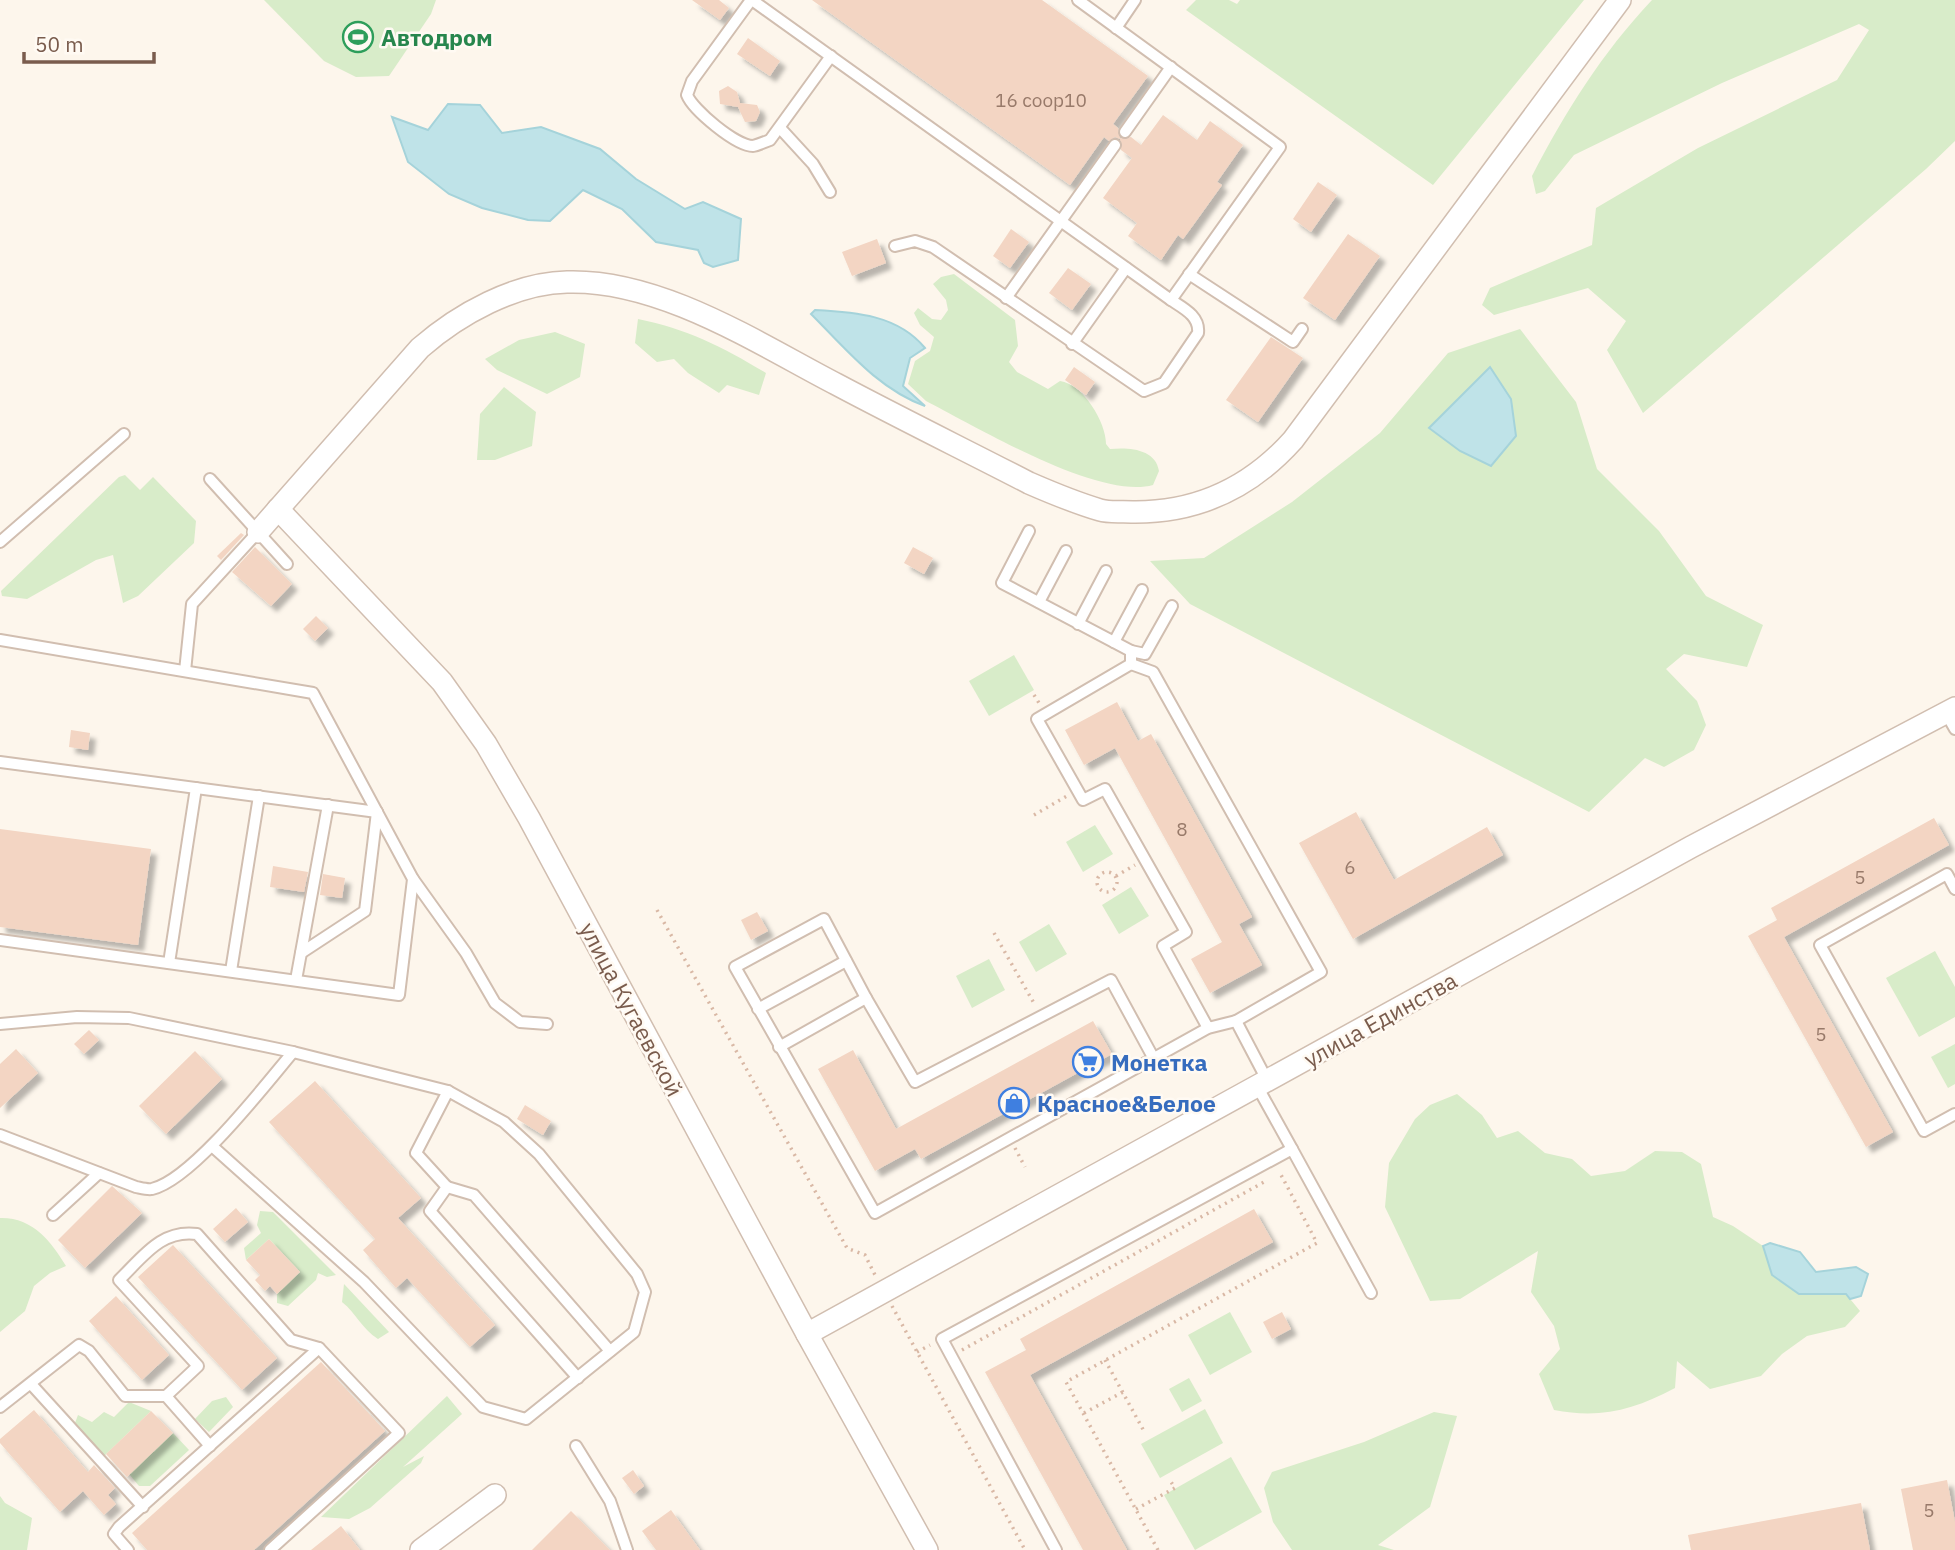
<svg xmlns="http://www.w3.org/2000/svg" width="1955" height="1550" font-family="'IBM Plex Sans',sans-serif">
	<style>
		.green { fill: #d8ecc9 }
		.water { fill: #bfe3e8; stroke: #a5d3da; stroke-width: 2 }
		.building { fill: #f3d5c3; filter: url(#shadow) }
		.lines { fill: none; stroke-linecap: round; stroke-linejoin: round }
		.lane-casing { stroke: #d1beb0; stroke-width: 14 }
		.street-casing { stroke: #d1beb0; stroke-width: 24 }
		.path { stroke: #d9b8a5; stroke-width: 3.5; stroke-dasharray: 2 5; stroke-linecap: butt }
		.lane { stroke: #fff; stroke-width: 10 }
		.street { stroke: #fff; stroke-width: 21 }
		.labels { text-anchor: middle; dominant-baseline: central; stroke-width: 5; stroke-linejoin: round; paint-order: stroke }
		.number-label { font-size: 19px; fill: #987a6a }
		.leisure-label { font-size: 23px; font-weight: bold; fill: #27864d; stroke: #fffaf3; text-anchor: start }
		.street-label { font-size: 23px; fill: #7a5c4d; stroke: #fffaf3 }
		.shop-label { font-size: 23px; font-weight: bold; fill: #366cbe; stroke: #fffaf3; text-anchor: start }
	</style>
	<defs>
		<filter id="shadow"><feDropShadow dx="6" dy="6" stdDeviation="2" flood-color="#0004"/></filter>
	</defs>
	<rect width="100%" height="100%" fill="#fdf6ec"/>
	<g class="green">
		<polygon points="264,0 436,0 431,14 389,76 356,77 324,61"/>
		<polygon points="1196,0 1229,0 1237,4 1240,0 1584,0 1433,185 1186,10"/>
		<path d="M 1652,0 L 1955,0 L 1955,141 L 1926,169 L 1643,413 L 1607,350 L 1626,321 L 1588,288 L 1494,315 L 1482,305 L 1490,288 L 1592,245 L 1596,208 L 1698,148 L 1837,80 L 1869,30 L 1859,24 L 1722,83 L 1574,155 L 1545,191 L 1536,194 L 1532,176 C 1565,112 1602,53 1652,0 Z"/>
		<path d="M 954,274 L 1015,320 L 1018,346 L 1009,362 L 1017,372 L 1048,389 L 1060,381 C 1083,384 1106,422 1106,444 L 1110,449 C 1129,447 1156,449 1159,471 L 1153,485 C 1098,500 977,427 926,401 L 908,384 L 915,361 L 930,351 L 934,337 L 920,325 L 914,313 L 918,308 L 932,319 L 941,320 L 948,310 L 946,300 L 933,284 L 941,277 Z"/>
		<path d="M 638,319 C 687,329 723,347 766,373 L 759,395 L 727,385 L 719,393 L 688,373 L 674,359 L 657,362 L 635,343 Z"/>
		<polygon points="1520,329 1576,402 1597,469 1659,531 1706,596 1763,625 1747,667 1684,654 1666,669 1697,701 1706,725 1694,750 1664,767 1645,758 1589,812 1190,604 1150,561 1204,558 1292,502 1380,433 1448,353"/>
		<polygon points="555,332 585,344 580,377 547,394 497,370 485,359 519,340"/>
		<polygon points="504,387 536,412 532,446 495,460 477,460 480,414"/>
		<polygon points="125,475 140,490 153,477 196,521 194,543 138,596 123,603 113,555 96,560 27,599 2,596 1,591 119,477"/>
		<polygon points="1014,655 1034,690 989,716 969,681"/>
		<polygon points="1095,825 1113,854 1083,872 1066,842"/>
		<polygon points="1131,887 1149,916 1119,934 1102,905"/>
		<polygon points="1049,924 1067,954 1036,972 1019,942"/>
		<polygon points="1935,951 1955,987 1955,1017 1919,1037 1886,978"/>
		<polygon points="989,959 1005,990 972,1008 956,976"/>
		<polygon points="1955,1044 1955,1084 1948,1088 1931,1057"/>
		<path d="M 1457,1094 L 1482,1115 L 1497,1138 L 1518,1131 L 1545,1153 L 1572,1159 L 1591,1176 L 1625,1171 L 1655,1151 L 1682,1152 L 1701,1164 L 1713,1217 L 1733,1226 L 1763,1246 L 1773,1275 L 1799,1294 L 1846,1294 L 1860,1311 L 1845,1327 L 1807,1336 L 1782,1354 L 1761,1376 L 1710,1389 L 1677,1361 L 1675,1388 C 1634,1410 1600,1419 1554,1410 L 1539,1374 L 1560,1349 L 1554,1326 L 1531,1292 L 1538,1251 L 1460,1299 L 1430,1301 L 1385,1207 L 1389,1163 L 1415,1119 L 1430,1105 Z"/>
		<polygon points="260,1211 273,1212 336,1275 327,1277 318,1273 316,1280 288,1306 277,1303 277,1294 300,1272 269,1239 246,1260 244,1248 261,1233 257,1225"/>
		<path d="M 0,1218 C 32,1217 51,1241 66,1266 L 50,1273 L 34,1286 L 25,1311 L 0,1332 Z"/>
		<path d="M 344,1284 L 389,1332 L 378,1339 C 362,1329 356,1313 342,1302 Z"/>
		<polygon points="1230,1312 1252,1352 1210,1375 1188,1335"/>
		<polygon points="1189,1378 1202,1401 1182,1412 1169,1389"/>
		<polygon points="447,1396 462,1414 403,1467 424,1456 421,1463 370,1508 349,1519 321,1517"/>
		<polygon points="226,1397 233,1407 209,1432 195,1419 212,1401"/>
		<polygon points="129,1402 151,1411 103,1457 75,1423 78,1415 92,1422 104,1412 114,1417"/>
		<polygon points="1205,1409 1223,1443 1160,1478 1141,1444"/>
		<polygon points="1434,1412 1457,1416 1430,1507 1378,1545 1394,1550 1292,1550 1273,1522 1264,1488 1272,1472 1364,1442"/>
		<polygon points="173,1433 189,1450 150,1486 139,1486 129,1474"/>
		<polygon points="1231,1457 1262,1512 1195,1550 1164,1495"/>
		<polygon points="0,1496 5,1503 32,1518 27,1550 0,1550"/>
	</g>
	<g class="water">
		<polygon points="448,104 480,105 502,133 541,127 600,149 636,179 685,209 703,202 741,219 738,260 713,267 704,263 698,250 656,242 622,209 583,190 550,221 528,220 482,208 449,194 408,162 392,117 428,130"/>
		<path d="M 815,310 C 855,312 898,315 925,348 L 910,358 L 903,386 L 925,406 C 878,389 846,349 811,314 Z"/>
		<polygon points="1490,367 1511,399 1516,436 1491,466 1460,451 1429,428"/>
		<polygon points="1770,1243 1800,1252 1816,1272 1856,1267 1868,1274 1861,1296 1850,1299 1846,1294 1799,1294 1772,1275 1763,1246"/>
	</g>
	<g class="building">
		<polygon points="692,0 719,0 729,8 720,20"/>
		<polygon points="812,0 1042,0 1148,76 1113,124 1118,128 1120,138 1131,137 1141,145 1163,115 1197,140 1210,121 1243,145 1217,182 1222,185 1194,224 1183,239 1178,235 1161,260 1128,236 1137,223 1103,198 1132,158 1121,150 1120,139 1115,137 1109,141 1104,137 1070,185"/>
		<polygon points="748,38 780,61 770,76 737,54"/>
		<polygon points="728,86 737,92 740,103 757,105 760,112 756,121 745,122 738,107 720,104 719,91"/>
		<polygon points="1318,182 1337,195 1311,232 1293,219"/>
		<polygon points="1011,229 1029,242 1010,268 993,256"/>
		<polygon points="1348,234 1380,256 1335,320 1303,298"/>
		<polygon points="877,239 886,263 852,276 842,252"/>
		<polygon points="1068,268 1091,284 1072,310 1049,293"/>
		<polygon points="1271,337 1303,358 1258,422 1226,400"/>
		<polygon points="1074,367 1095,382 1086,395 1065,380"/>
		<polygon points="241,533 244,535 221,560 217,556"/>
		<polygon points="255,547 292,584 271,606 232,572"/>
		<polygon points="913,547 933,558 924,574 904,563"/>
		<polygon points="316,616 328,628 315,641 303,629"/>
		<polygon points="1117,702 1138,741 1151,734 1252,917 1239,924 1262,965 1210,993 1191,959 1222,942 1115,748 1084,765 1065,730"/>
		<polygon points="71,730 90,733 88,750 69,747"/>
		<polygon points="1356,812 1394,880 1487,827 1503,855 1353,939 1299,843"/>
		<polygon points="1934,818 1949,845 1784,937 1893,1132 1866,1147 1748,936 1777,920 1771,908"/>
		<polygon points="0,829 151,849 138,945 0,927"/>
		<polygon points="273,866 308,872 304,892 270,887"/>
		<polygon points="323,874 345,878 342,898 320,895"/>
		<polygon points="757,912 768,931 751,940 741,920"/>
		<polygon points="1093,1021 1112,1054 921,1159 915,1149 875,1171 818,1069 853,1050 896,1129"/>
		<polygon points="89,1030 99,1040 84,1054 74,1044"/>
		<polygon points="16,1049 38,1073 0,1108 0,1064"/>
		<polygon points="195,1051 222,1079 166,1134 139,1106"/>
		<polygon points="315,1081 421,1198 398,1218 495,1325 470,1347 407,1278 396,1288 363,1250 375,1239 269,1122"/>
		<polygon points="525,1105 551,1121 543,1135 517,1119"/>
		<polygon points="112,1186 142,1213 85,1268 58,1240"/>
		<polygon points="236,1208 248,1222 225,1242 213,1229"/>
		<polygon points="1254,1209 1273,1242 1030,1375 1127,1550 1083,1550 985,1372 1026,1350 1020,1339"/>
		<polygon points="269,1239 300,1272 277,1294 270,1286 265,1291 255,1280 260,1275 246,1260"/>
		<polygon points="173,1245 277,1358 242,1390 138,1277"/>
		<polygon points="116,1296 169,1355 142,1380 89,1321"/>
		<polygon points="1282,1312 1291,1329 1272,1339 1263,1322"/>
		<polygon points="321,1362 385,1431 254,1550 147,1550 132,1533"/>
		<polygon points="34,1410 88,1472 94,1465 115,1488 108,1495 116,1504 104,1515 83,1491 60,1512 0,1443 0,1439"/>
		<polygon points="151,1411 173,1433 127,1477 106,1454"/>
		<polygon points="633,1470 644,1486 634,1494 622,1478"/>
		<polygon points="1947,1480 1955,1522 1955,1550 1913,1550 1901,1489"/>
		<polygon points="1861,1503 1870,1550 1691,1550 1688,1535"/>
		<polygon points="671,1510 700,1550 656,1550 642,1531"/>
		<polygon points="571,1511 610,1550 532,1550"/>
		<polygon points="341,1526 360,1550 311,1550"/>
	</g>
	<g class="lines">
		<g class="lane-casing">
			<g id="lane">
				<path d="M 751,0 L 692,81 L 687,95 C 693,110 736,146 753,146 C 758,145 765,142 770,140 L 831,56"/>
				<polyline points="752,0 1171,300 1280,147 1078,0"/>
				<polyline points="1116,28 1135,0"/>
				<polyline points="780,128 813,164 830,192"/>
				<polyline points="1125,132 1171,67"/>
				<path d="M 895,246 L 915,241 L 933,247 L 1144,391 L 1164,383 L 1198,333 C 1200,316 1183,308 1171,300"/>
				<polyline points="1189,274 1293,342 1302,329"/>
				<polyline points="1006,298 1115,145"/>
				<polyline points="1072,344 1126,268"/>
				<polyline points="210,479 287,564"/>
				<polyline points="1029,531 1002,583 1131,651 1131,664"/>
				<polyline points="0,542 124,434"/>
				<polyline points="1039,602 1066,551"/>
				<polyline points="1078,624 1106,571"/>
				<polyline points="0,640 313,693 413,879 399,995 0,940"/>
				<polyline points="1114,642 1142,590"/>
				<polyline points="1131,651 1145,654 1172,606"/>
				<polyline points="185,671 192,604 258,532"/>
				<polyline points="1946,713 1955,729"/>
				<polyline points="0,762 377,812"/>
				<polyline points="413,879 466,953 495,1003 520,1022 547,1024"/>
				<polyline points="1955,889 1947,874 1820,945 1924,1131 1955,1114"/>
				<polyline points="301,953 365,911 377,812"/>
				<polyline points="169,963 196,788"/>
				<polyline points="231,971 259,796"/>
				<polyline points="296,980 328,805"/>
				<polyline points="866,998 824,919 735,967 875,1213 1208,1028 1236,1021 1321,972 1153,672 1131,664 1037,719 1083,800 1105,789 1186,932 1163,946 1208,1028"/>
				<polyline points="758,1009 846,961"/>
				<polyline points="1236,1021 1267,1080"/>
				<polyline points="0,1024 77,1017 129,1018 293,1052 448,1091 504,1122 539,1154 637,1274 645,1292 634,1332 526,1419 483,1407 364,1282 212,1146"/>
				<polyline points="779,1047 866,998 915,1082 1111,980 1154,1059"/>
				<polyline points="1257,1086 1292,1149"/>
				<polyline points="448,1091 416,1153 447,1187 430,1211 578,1378"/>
				<path d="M 0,1135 L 136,1187 C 141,1188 148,1190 152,1189 C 192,1180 266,1084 293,1052"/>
				<polyline points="447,1187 474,1195 610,1351"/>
				<polyline points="53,1215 99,1173"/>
				<polyline points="31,1384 143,1507"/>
				<polyline points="166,1396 210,1446"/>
				<path d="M 0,1407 L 79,1345 L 89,1351 L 125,1396 L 166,1396 L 198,1366 L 119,1280 C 143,1257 161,1229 197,1234 L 291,1340 L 319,1348 L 399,1433 L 270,1550"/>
				<polyline points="576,1446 610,1501 627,1550"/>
				<polyline points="128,1550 114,1534 119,1527 319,1348"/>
				<polyline points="1056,1550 942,1339 1292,1149 1371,1293"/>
			</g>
		</g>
		<g class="street-casing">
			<g id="street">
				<polyline points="278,509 442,682 486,744 529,818 807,1334 927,1550"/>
				<path d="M 258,532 L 420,348 C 459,314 515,283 567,282 C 660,279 757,343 836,384 C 900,418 965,450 1029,483 C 1052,493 1076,503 1100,510 C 1110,513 1122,511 1132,512 C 1197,513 1250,488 1293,440 L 1620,0"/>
				<polyline points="807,1334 1691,847 1955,708"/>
				<polyline points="421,1550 495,1495"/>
			</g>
		</g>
		<g class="path">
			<polyline points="1034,695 1039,703"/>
			<polyline points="1034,815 1067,796"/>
			<circle cx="1107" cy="882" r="10"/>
			<polyline points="1116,876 1135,865"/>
			<polyline points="657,910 847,1248 865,1255 875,1275"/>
			<polyline points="994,933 1035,1005"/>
			<polyline points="1015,1148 1025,1167"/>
			<polyline points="892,1306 1025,1550"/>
			<polyline points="962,1350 1264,1182"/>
			<polyline points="917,1352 930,1345"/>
			<polyline points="1105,1360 1145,1433"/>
			<polyline points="1084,1413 1123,1392"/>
			<polyline points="1136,1509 1175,1488 1169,1479"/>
			<polyline points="1158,1550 1066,1382 1317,1243 1279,1171"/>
		</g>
		<use href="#lane" class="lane"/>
		<use href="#street" class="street"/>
	</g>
	<defs>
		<g id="stadium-ring" transform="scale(1.575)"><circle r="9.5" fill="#fffaf3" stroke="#2e9e5b" stroke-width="1.5"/><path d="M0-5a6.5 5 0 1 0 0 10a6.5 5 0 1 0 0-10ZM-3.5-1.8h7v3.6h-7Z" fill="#2e9e5b"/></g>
		<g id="supermarket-ring" transform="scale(1.575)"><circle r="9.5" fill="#fffaf3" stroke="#3f7fe0" stroke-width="1.5"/><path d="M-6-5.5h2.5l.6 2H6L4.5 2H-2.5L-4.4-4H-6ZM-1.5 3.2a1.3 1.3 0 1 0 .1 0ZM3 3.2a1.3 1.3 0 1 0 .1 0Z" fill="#3f7fe0"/></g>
		<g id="shop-ring" transform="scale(1.575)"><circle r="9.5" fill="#fffaf3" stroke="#3f7fe0" stroke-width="1.5"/><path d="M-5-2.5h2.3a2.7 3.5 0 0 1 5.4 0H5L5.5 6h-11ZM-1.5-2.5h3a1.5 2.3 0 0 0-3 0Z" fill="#3f7fe0"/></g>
	</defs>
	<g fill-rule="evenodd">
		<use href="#stadium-ring" x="358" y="37"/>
		<use href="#supermarket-ring" x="1088" y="1062"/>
		<use href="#shop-ring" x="1014" y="1103"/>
	</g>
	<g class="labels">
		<g class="number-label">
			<text x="1041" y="100">16 соор10</text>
			<text x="1182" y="829">8</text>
			<text x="1350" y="867">6</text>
			<text x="1860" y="877">5</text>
			<text x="1821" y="1034">5</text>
			<text x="1929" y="1510">5</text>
		</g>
		<g class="leisure-label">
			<text x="381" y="37">Автодром</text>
		</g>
		<g class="street-label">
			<text transform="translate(632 1009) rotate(62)">улица Кугаевской</text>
			<text transform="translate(1380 1019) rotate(-29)">улица Единства</text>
		</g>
		<g class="shop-label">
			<text x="1111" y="1062">Монетка</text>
			<text x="1037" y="1103">Красное&amp;Белое</text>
		</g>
	</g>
	<path d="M24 52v10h130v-10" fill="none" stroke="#7a5c4d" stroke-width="3.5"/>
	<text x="35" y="52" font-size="21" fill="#7a5c4d" stroke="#fffaf3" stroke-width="5" paint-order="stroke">50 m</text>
</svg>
